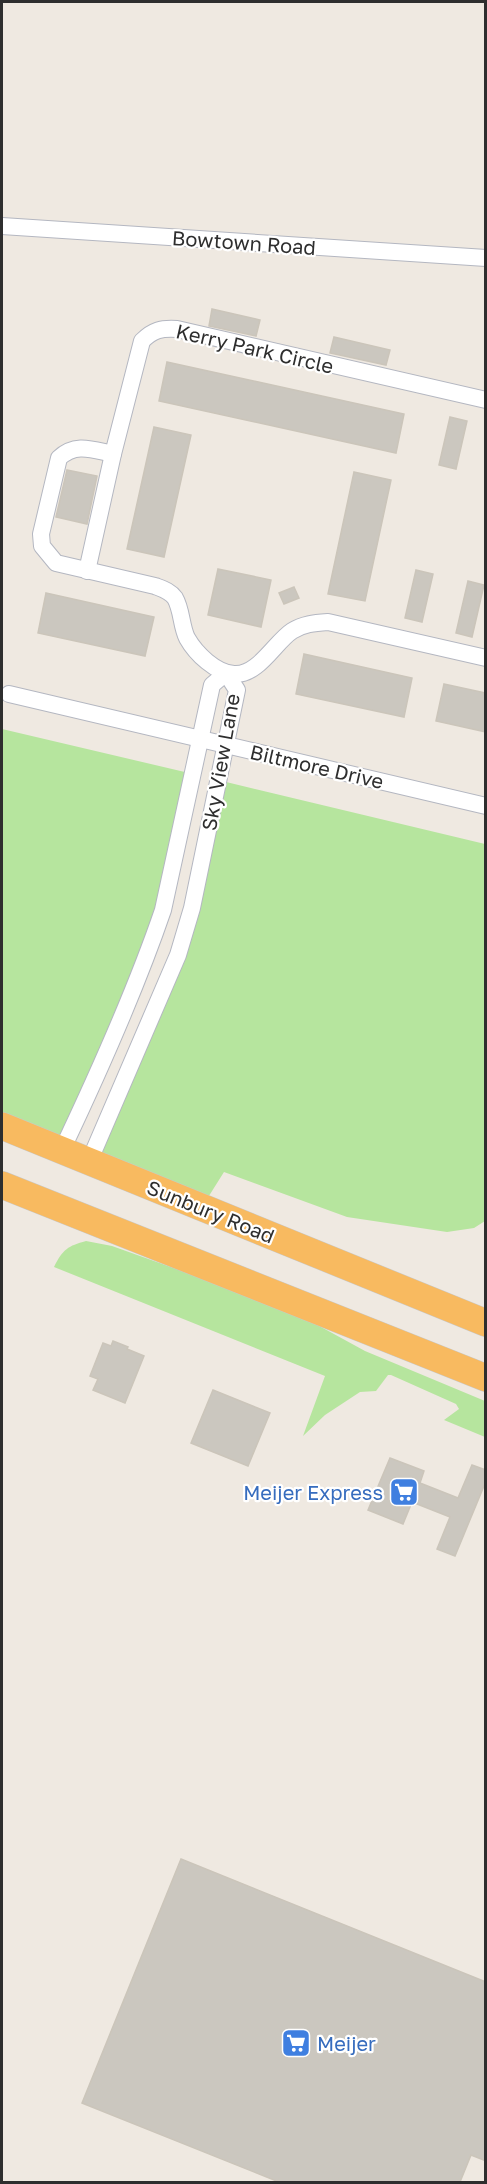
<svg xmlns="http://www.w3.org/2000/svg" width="487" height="2184" font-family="'Golos Text',sans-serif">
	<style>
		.green { fill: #b6e59e }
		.building { fill: #cbc7bf; stroke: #cbc5ba; stroke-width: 1.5 }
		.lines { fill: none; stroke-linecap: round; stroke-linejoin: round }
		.minor-casing { stroke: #b4b7c1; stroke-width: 18 }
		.trunk-casing { stroke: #c9c9c9; stroke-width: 28 }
		.minor { stroke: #fff; stroke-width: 16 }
		.trunk { stroke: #f8ba60; stroke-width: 27 }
		.labels { text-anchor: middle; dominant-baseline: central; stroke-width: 4.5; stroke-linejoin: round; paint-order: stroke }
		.street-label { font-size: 20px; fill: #2e2e2e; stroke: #fff }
		.shop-label { font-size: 20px; fill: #366cbe; stroke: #fff; text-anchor: end }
	</style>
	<rect width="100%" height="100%" fill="#efe9e1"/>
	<g class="green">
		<polygon points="2,729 189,773 159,901 147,940 62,1139 2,1115"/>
		<polygon points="222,781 485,844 485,1221 474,1228 447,1232 347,1217 224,1172 207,1199 98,1154 179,968"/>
		<path d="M 86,1241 L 112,1246 L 241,1292 L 312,1322 L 365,1351 L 485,1401 L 485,1437 L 444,1420 L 459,1409 L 456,1404 L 391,1375 L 388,1375 L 376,1391 L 360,1392 L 325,1415 L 303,1436 L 325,1376 L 54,1267 C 63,1249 68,1246 86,1241 Z"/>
	</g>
	<g class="building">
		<polygon points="212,309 260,320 256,336 209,326"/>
		<polygon points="334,337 390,350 386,365 330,353"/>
		<polygon points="167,362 404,414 396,453 159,401"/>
		<polygon points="450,417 467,421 456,469 439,465"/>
		<polygon points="154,427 191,435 164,557 127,549"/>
		<polygon points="67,470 97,476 87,524 56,517"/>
		<polygon points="354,472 391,480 365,601 328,594"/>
		<polygon points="218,569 271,580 261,627 208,615"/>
		<polygon points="416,570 433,574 422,622 405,618"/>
		<polygon points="468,581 484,585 472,637 456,633"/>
		<polygon points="294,587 299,598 284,604 279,593"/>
		<polygon points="46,593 154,617 145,656 38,633"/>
		<polygon points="304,654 412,678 404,717 296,694"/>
		<polygon points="444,684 486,693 486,732 436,721"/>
		<polygon points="113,1341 128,1347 127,1349 144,1356 125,1403 93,1390 98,1379 90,1376 103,1343 111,1346"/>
		<polygon points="213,1390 270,1413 248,1466 191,1443"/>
		<polygon points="390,1458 424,1471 420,1483 458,1498 472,1465 486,1470 486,1481 455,1556 437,1549 450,1517 412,1502 403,1524 368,1510"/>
		<polygon points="181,1859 486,1982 486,2161 471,2155 460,2182 279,2182 82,2103"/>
	</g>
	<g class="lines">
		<g class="minor-casing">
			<g id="minor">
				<polyline points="2,226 486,258"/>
				<path d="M 113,454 C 93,450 76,442 59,458 L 41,534 L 42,546 L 56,563 L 155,586 C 163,589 170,591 175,598 C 182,610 181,626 187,638 C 196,654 216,673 234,674 C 258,676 275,642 292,631 C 303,624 314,623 328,622 L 486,658"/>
				<path d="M 87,571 L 113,454 L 142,341 C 153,330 161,328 177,329 L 486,400"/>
				<polyline points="9,694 486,806"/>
				<path d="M 62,1150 C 99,1072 135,992 163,910 L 212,685 L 226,673"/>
				<polyline points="89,1162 178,955 192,908 237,690 226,673"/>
			</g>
		</g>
		<g class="trunk-casing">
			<g id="trunk">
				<polyline points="2,1126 486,1323"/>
				<polyline points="2,1185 486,1378"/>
			</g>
		</g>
		<use href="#minor" class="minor"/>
		<use href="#trunk" class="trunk"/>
	</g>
	<defs>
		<g id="supermarket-square" transform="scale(1.5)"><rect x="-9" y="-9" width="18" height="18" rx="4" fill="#3f7fe0" stroke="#fff"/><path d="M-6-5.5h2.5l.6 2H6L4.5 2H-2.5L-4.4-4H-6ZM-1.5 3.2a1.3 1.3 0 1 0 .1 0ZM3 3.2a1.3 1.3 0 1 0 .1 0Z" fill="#fff"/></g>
	</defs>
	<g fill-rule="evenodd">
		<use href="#supermarket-square" x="404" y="1492"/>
		<use href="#supermarket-square" x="296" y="2043"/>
	</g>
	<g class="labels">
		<g class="street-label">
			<text transform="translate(244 242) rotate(4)">Bowtown Road</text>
			<text transform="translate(255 348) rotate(13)">Kerry Park Circle</text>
			<text transform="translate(220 762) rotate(-80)">Sky View Lane</text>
			<text transform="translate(317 766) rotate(13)">Biltmore Drive</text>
			<text transform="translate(211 1211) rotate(22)">Sunbury Road</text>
		</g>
		<g class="shop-label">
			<text x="383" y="1492">Meijer Express</text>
			<text x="317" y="2043" text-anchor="start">Meijer</text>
		</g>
	</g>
	<rect width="487" height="2184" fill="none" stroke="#2e2e2e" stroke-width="6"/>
</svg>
